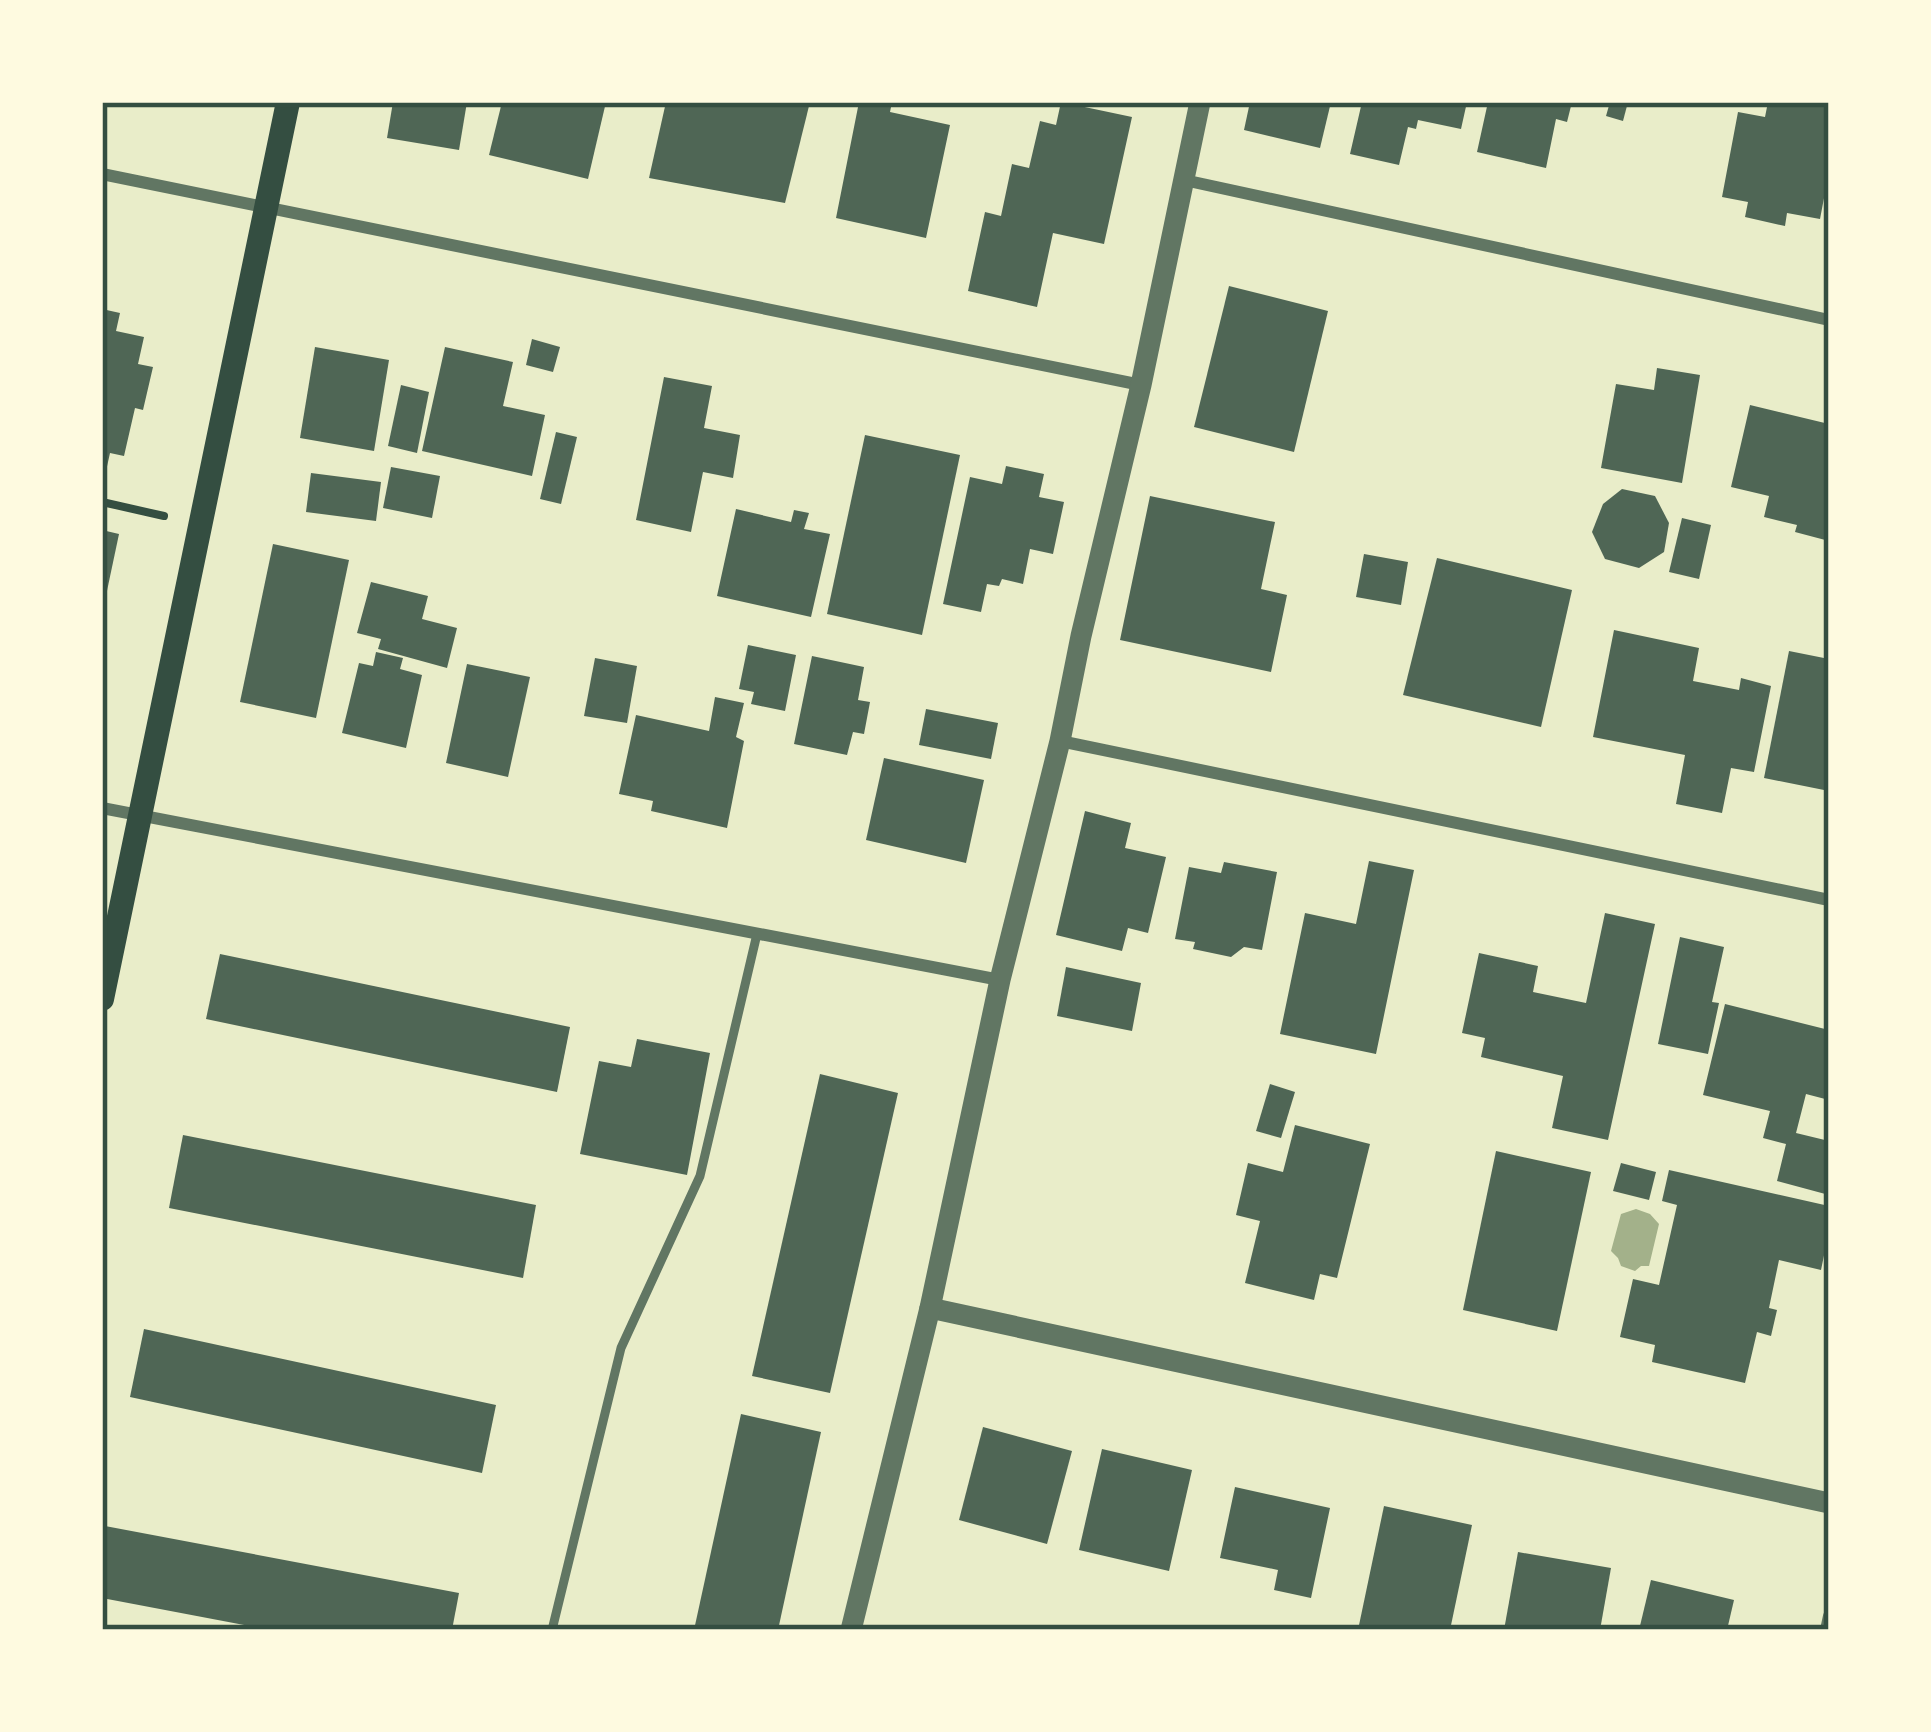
<svg xmlns="http://www.w3.org/2000/svg" width="1931" height="1732" font-family="'Crimson Pro',serif">
	<style>
		.water { fill: #a3b18a }
		.building { fill: #4f6655 }
		.lines { fill: none; stroke-linecap: round; stroke-linejoin: round }
		.path { stroke: #344e41; stroke-width: 8 }
		.service { stroke: #617663; stroke-width: 9 }
		.minor { stroke: #617663; stroke-width: 12 }
		.tertiary { stroke: #617663; stroke-width: 21 }
		.secondary { stroke: #344e41; stroke-width: 24 }
		.neatline { fill: none; stroke: #344e41; stroke-width: 4.5 }
	</style>
	<rect width="100%" height="100%" fill="#e9edc9"/>
	<polygon class="water" points="1636,1209 1650,1214 1659,1224 1649,1266 1641,1266 1635,1271 1621,1266 1618,1258 1611,1251 1621,1214"/>
	<g class="building">
		<polygon points="393,102 467,102 459,150 387,138"/>
		<polygon points="502,102 606,102 588,179 489,155"/>
		<polygon points="666,102 810,102 785,203 649,178"/>
		<polygon points="859,102 892,102 890,112 950,125 926,238 836,218"/>
		<polygon points="1061,102 1132,117 1104,244 1053,233 1037,307 968,291 985,212 1001,216 1012,164 1029,168 1040,121 1056,125"/>
		<polygon points="1250,102 1331,102 1320,148 1244,130"/>
		<polygon points="1362,102 1467,102 1461,129 1418,120 1416,129 1408,127 1399,165 1350,154"/>
		<polygon points="1488,102 1572,102 1567,122 1556,119 1546,168 1477,152"/>
		<polygon points="1610,102 1628,102 1623,121 1606,116"/>
		<polygon points="1768,102 1829,102 1829,172 1820,219 1787,213 1785,226 1745,217 1748,202 1722,197 1738,112 1765,117"/>
		<polygon points="1229,286 1328,311 1294,452 1194,427"/>
		<polygon points="102,309 120,313 116,331 144,337 138,364 153,367 143,410 135,408 124,456 110,453 106,471 102,470"/>
		<polygon points="532,339 560,347 553,372 526,365"/>
		<polygon points="315,347 389,360 374,451 300,438"/>
		<polygon points="445,347 513,362 503,406 545,415 532,476 422,451"/>
		<polygon points="1657,368 1700,375 1682,483 1601,468 1616,384 1654,390"/>
		<polygon points="664,377 712,386 704,428 740,435 733,478 703,472 691,532 636,520"/>
		<polygon points="401,385 429,392 417,453 388,446"/>
		<polygon points="1750,405 1829,424 1829,541 1795,532 1797,525 1764,517 1769,496 1731,487"/>
		<polygon points="556,432 577,437 561,504 540,499"/>
		<polygon points="865,435 960,455 922,635 827,614"/>
		<polygon points="1006,466 1044,474 1039,497 1064,502 1053,554 1030,549 1023,584 1002,579 999,586 987,584 981,612 943,604 970,477 1002,484"/>
		<polygon points="391,467 440,476 432,518 383,508"/>
		<polygon points="311,473 381,482 376,521 306,512"/>
		<polygon points="1622,489 1655,496 1669,523 1664,552 1639,568 1605,559 1592,532 1603,504"/>
		<polygon points="1150,496 1275,522 1261,589 1287,595 1271,672 1120,640"/>
		<polygon points="736,509 791,522 794,510 809,513 804,529 830,534 811,617 717,596"/>
		<polygon points="1682,518 1711,525 1699,579 1669,572"/>
		<polygon points="102,530 119,534 104,605 102,605"/>
		<polygon points="273,544 349,560 316,718 240,702"/>
		<polygon points="1364,554 1408,562 1401,605 1356,597"/>
		<polygon points="1437,558 1572,590 1541,727 1403,695"/>
		<polygon points="371,582 428,596 422,619 457,628 447,668 378,649 381,639 357,633"/>
		<polygon points="1614,630 1699,648 1693,681 1739,690 1741,678 1771,686 1754,772 1731,768 1722,813 1676,804 1685,755 1593,737"/>
		<polygon points="748,645 796,655 785,711 751,704 754,692 739,689"/>
		<polygon points="1789,651 1829,659 1829,791 1764,778"/>
		<polygon points="376,652 403,658 400,669 422,675 406,748 342,733 359,663 373,666"/>
		<polygon points="812,656 864,667 858,700 870,702 864,734 853,732 847,755 794,744"/>
		<polygon points="595,658 637,666 627,723 584,716"/>
		<polygon points="467,664 530,677 508,777 446,763"/>
		<polygon points="715,697 744,703 736,737 744,741 727,828 651,811 653,801 619,794 636,715 709,731"/>
		<polygon points="926,709 998,723 991,759 919,745"/>
		<polygon points="884,758 984,780 966,863 866,840"/>
		<polygon points="1085,811 1131,823 1125,848 1166,857 1148,933 1128,928 1122,951 1056,935"/>
		<polygon points="1369,861 1414,870 1376,1054 1280,1034 1305,913 1356,924"/>
		<polygon points="1224,862 1277,872 1262,950 1244,947 1231,957 1193,949 1195,942 1175,939 1189,867 1221,873"/>
		<polygon points="1605,913 1655,924 1608,1140 1552,1128 1563,1076 1481,1057 1485,1038 1462,1033 1479,953 1538,966 1533,992 1586,1003"/>
		<polygon points="1680,937 1724,947 1712,1002 1719,1003 1708,1054 1658,1044"/>
		<polygon points="220,954 570,1027 557,1092 206,1019"/>
		<polygon points="1066,967 1141,983 1132,1031 1057,1016"/>
		<polygon points="1725,1004 1829,1030 1829,1100 1806,1094 1796,1133 1829,1141 1829,1195 1777,1181 1786,1144 1763,1138 1770,1111 1703,1095"/>
		<polygon points="637,1039 710,1053 687,1175 580,1154 599,1061 631,1067"/>
		<polygon points="820,1074 898,1093 830,1393 752,1376"/>
		<polygon points="1270,1084 1295,1092 1281,1138 1256,1131"/>
		<polygon points="1295,1125 1370,1144 1337,1278 1320,1274 1314,1300 1245,1283 1260,1221 1236,1215 1248,1163 1283,1172"/>
		<polygon points="183,1135 536,1205 523,1278 169,1208"/>
		<polygon points="1496,1151 1591,1172 1557,1331 1463,1310"/>
		<polygon points="1621,1163 1656,1172 1649,1200 1613,1191"/>
		<polygon points="1669,1170 1829,1206 1829,1231 1821,1270 1779,1260 1769,1308 1777,1310 1771,1336 1757,1332 1745,1383 1652,1362 1655,1345 1620,1337 1633,1279 1659,1285 1677,1205 1662,1201"/>
		<polygon points="144,1329 496,1405 482,1473 130,1397"/>
		<polygon points="741,1414 821,1432 778,1630 694,1630"/>
		<polygon points="983,1427 1072,1451 1047,1544 959,1520"/>
		<polygon points="1102,1449 1192,1470 1169,1571 1079,1550"/>
		<polygon points="1235,1487 1330,1508 1311,1598 1274,1590 1278,1570 1220,1558"/>
		<polygon points="1384,1506 1472,1525 1450,1630 1358,1630"/>
		<polygon points="105,1526 459,1593 452,1630 270,1630 102,1598 102,1542"/>
		<polygon points="1518,1552 1611,1568 1600,1630 1504,1630"/>
		<polygon points="1651,1580 1734,1600 1727,1630 1639,1630"/>
	</g>
	<g class="lines">
		<polyline class="path" points="102,502 164,516"/>
		<polyline class="service" points="552,1630 621,1348 700,1176 757,934"/>
		<g class="minor">
			<polyline points="102,174 1141,385"/>
			<polyline points="1184,180 1829,320"/>
			<polyline points="1060,741 1829,900"/>
			<polyline points="102,808 1000,980"/>
			<polyline points="1826,1630 1829,1616"/>
		</g>
		<g class="tertiary">
			<polyline points="930,1308 1829,1503"/>
			<polyline points="851,1630 930,1308 1000,980 1060,741 1081,636 1141,385 1200,102"/>
		</g>
		<polyline class="secondary" points="102,999 288,102"/>
	</g>
	<rect width="1931" height="1732" fill="none" stroke="#fefae0" stroke-width="210"/>
	<rect x="105" y="105" width="1721" height="1522" class="neatline"/>
</svg>
